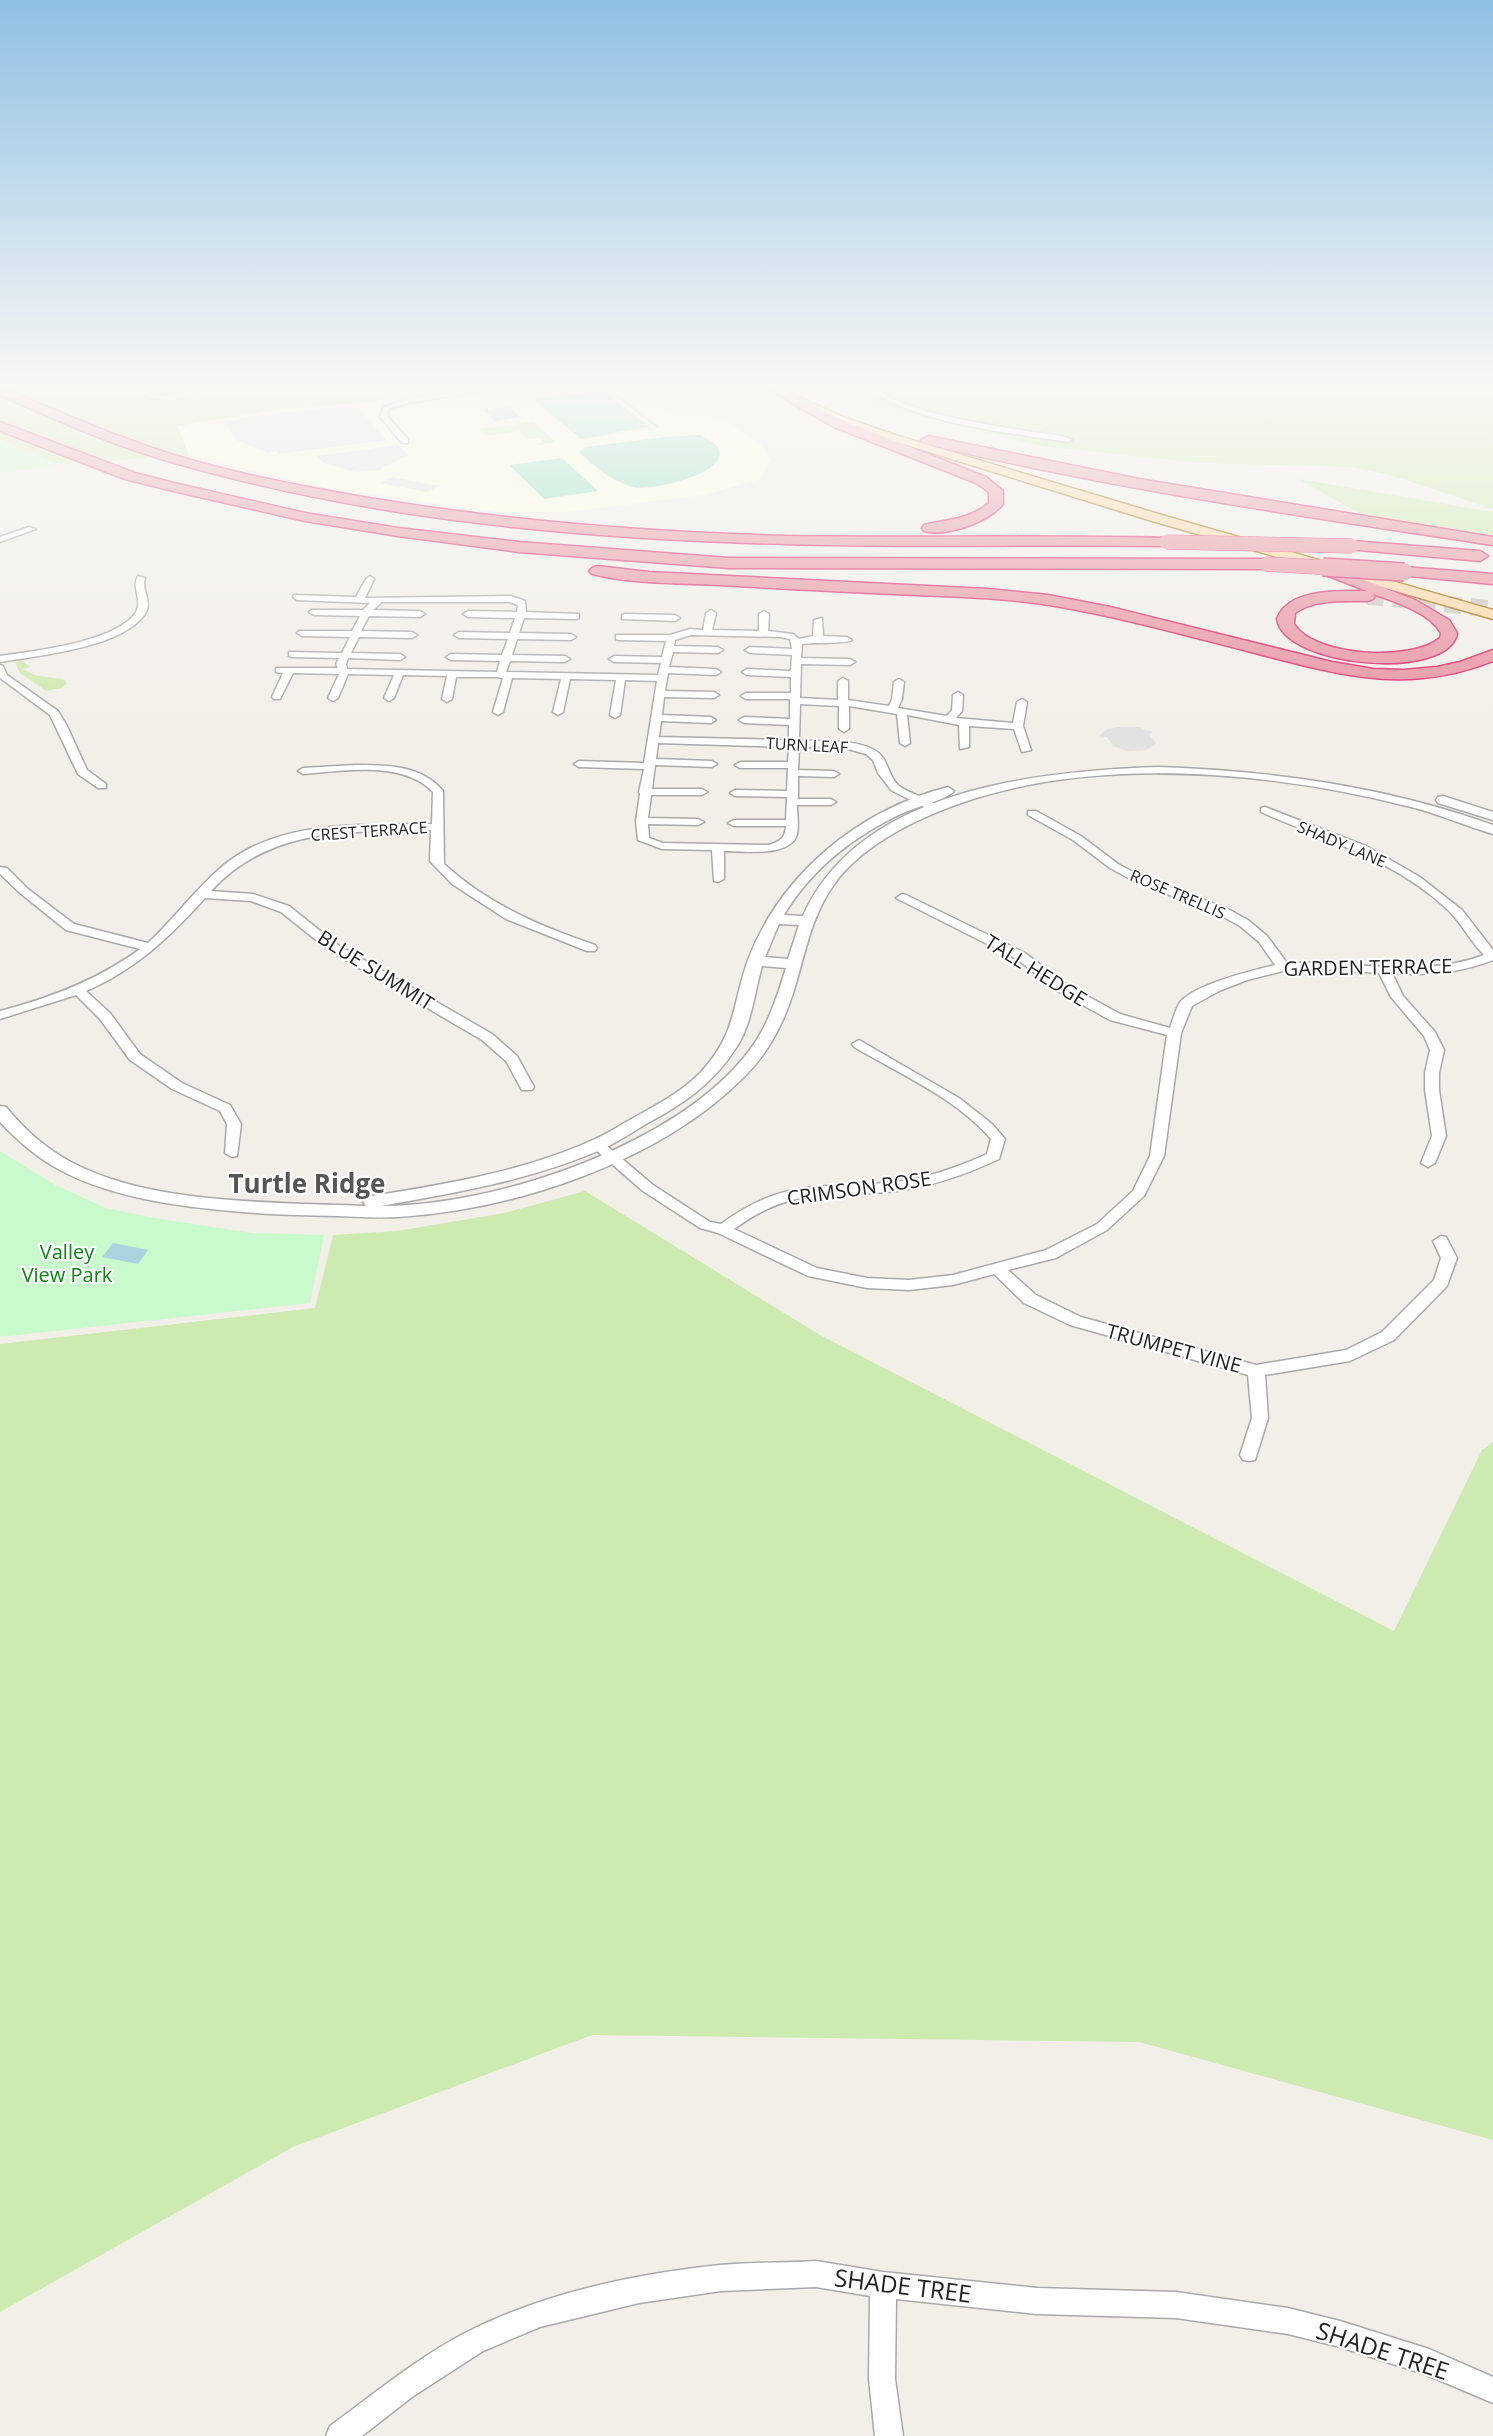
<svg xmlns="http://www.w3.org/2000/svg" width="1493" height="2436" font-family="'Open Sans',sans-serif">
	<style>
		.education { fill: #ffffe5 }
		.grass { fill: #cdebb0 }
		.park { fill: #c8facc }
		.pitch { fill: #88e0be; fill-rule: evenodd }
		.parking { fill: #e2e2e2 }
		.water { fill: #aad3df }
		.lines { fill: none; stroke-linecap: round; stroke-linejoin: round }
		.motorway-tunnel { stroke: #c8c6c1; stroke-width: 17; stroke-dasharray: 17 9; stroke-linecap: butt }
		.minor-casing { stroke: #a9a9a9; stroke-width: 3 }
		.tertiary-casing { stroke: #a9a9a9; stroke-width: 3 }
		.primary-casing { stroke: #a06b00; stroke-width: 3 }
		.motorway-casing { stroke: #dc2a67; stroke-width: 3 }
		.minor { fill: #fff; fill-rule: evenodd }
		.tertiary { fill: #fff; fill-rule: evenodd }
		.primary { fill: #fcd6a4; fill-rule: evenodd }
		.motorway { fill: #e892a2; fill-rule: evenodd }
		.motorway-bridge-far1-casing { stroke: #dc2a67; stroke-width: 15; stroke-linecap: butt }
		.motorway-bridge-casing { stroke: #dc2a67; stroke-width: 20; stroke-linecap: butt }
		.motorway-bridge-far1 { stroke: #e892a2; stroke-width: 14 }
		.motorway-bridge { stroke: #e892a2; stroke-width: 17 }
		.labels { text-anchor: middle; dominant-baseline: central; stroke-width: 4.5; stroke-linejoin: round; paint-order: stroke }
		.far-street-label { font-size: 16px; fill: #222; stroke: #fff }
		.street-label { font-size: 20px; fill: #222; stroke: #fff }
		.park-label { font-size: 20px; fill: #0c8416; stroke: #fff }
		.near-street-label { font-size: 24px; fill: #222; stroke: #fff }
		.district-label { font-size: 26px; font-weight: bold; fill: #555; stroke: #fff }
	</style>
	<rect width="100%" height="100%" fill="#f2efe9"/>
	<polygon class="education" points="452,390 473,390 481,393 491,390 638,390 636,391 657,406 675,417 704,415 727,421 761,445 770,460 761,479 703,495 568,512 496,512 328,488 189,456 177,426 267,411 368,402"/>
	<g class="grass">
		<polygon points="0,390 452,390 368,402 267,411 178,426 189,456 0,466"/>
		<polygon points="857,390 1493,390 1493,509 1394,476 1351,467 1199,463 1041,446 873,405"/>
		<polygon points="533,422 555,441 553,443 534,445 544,442 539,438 528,439 519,431 486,436 479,429"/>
		<polygon points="1298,479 1493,512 1493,535 1361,514"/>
		<polygon points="21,660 30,667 22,669 38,676 63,679 67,684 61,688 46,691 20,673 15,663"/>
		<polygon points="585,1191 820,1335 1394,1631 1482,1450 1493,1442 1493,2140 1139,2042 592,2035 293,2147 0,2312 0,1344 315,1308 333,1235 397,1231 504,1213"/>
	</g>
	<g class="park">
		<polygon points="0,439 57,464 29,470 0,473"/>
		<polygon points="0,1151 57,1186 106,1208 154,1218 253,1233 324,1235 310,1303 0,1337"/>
	</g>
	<g class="pitch">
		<path d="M 604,390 L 613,391 L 659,427 L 581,439 L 533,399 ZM 603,391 L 610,391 L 656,427 L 651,429 L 593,436 L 650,427 Z"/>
		<path d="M 699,435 C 705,437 714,442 718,448 C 732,474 647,492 632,487 C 610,480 595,467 579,452 L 585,447 L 666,437 Z"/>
		<polygon points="562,458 598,491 544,499 509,465"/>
	</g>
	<g class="parking">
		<polygon points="349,406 361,411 387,440 279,454 276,451 268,453 236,440 225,422 239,420 239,418"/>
		<polygon points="398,445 408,455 382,468 382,470 356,472 323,463 317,456"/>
		<polygon points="392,477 439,486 427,492 380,483"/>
		<polygon points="1120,727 1138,727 1153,732 1149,735 1156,743 1146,750 1127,751 1113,746 1107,737 1099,736 1107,729"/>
	</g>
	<g class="water">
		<polygon points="509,407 521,417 495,421 483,409"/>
		<polygon points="113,1243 148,1250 138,1264 102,1257"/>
	</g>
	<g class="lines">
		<polyline class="motorway-tunnel" points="1367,596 1493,609"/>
		<g class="minor-casing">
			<g id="minor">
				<path d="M 158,390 L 166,390 L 156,395 C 174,397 188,389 205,390 L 170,401 L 145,396 Z"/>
				<polygon points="472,390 488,390 409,403 388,409 388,417 408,439 408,443 402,443 380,417 383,407 408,399"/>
				<path d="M 876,390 L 882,390 C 893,410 1000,427 1027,431 C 1040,434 1060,433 1072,440 L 1068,442 C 1015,434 918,423 876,393 Z"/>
				<polygon points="29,527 36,529 0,542 0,537"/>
				<path d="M 138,576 L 145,578 C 141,589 151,599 147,610 C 130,647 36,656 0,662 L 0,656 C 34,651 117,642 136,612 C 143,600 131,588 138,576 Z"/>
				<path d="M 370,576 L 374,579 L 365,598 L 511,596 L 525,601 L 526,612 L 579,614 L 579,618 L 576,619 L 524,618 L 519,633 L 571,634 L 576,637 L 571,640 L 517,639 L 512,655 L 565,656 L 570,659 L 565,662 L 510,661 L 506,672 L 658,675 L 661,663 L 614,662 L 609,659 L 614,656 L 662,657 L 666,641 L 619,640 L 616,639 L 616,635 L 670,635 L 690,629 L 703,630 L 706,613 L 711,610 L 716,613 L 712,630 L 759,631 L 759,614 L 764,611 L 769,614 L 768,631 L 793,634 L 799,639 L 813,636 L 814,620 L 822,618 L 823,636 L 847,637 L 852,640 C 846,644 814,642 802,644 L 801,658 L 850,659 L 855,662 L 850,665 L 801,664 L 800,698 L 838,700 L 838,681 L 843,678 L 848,681 L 848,700 L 889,706 L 892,699 L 894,682 L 899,679 L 904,682 L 902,699 L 898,708 L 947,716 L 952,710 L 953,695 L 958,692 L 963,695 L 962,711 L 956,718 L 1013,723 L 1017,702 L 1022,699 L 1027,702 L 1023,726 L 1031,750 L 1022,752 L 1014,729 L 969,726 L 969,747 L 960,749 L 959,725 L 907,715 L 910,743 L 905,746 L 900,743 L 897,714 L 849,706 L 849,729 L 844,732 L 839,729 L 839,706 L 800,704 L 799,741 C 820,741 870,738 883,758 C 889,767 890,778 899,786 C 911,795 929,797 939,808 L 938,810 L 930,810 L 891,790 L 878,773 L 873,760 L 866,754 L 844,748 L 799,747 L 798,770 L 834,771 L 839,774 L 834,777 L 798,776 L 798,799 L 831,799 L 836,802 L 831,805 L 797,805 C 797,814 799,825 797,834 C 791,858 742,851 724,851 L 724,879 L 718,882 L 714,881 L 712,850 L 662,849 L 638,840 L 636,821 L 640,794 L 639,792 L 644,769 L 579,767 L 574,764 L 579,761 L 644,763 L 657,681 L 625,680 L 620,715 L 615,718 L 610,715 L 616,680 L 570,679 L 563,712 L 558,715 L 553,712 L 561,679 L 512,678 L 503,712 L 498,715 L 493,712 L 503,678 L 496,677 L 456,677 L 452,699 L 447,702 L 442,699 L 447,676 L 403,675 L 394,698 L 389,701 L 384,698 L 394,675 L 348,674 L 338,698 L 333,701 L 328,698 L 339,674 L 293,673 L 280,699 L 274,699 L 272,697 L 283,673 L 276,672 L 276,668 L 338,668 L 336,664 L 339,658 L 292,657 L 289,656 L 289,652 L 342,653 L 350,637 L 302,636 L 297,633 L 299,631 L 352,631 L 360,616 L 314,615 L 309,612 L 311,610 L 363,610 L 370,603 L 297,600 L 293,597 L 294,595 L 356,597 L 366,579 ZM 382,602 L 510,602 L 518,605 L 517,612 L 468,611 L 463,614 L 468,617 L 515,618 L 510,633 L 459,632 L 454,635 L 459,638 L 508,639 L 502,655 L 451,654 L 446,657 L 451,660 L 500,661 L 497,672 L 347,669 L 346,664 L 348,658 L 400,660 L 405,657 L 400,654 L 351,653 L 359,637 L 412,638 L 417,635 L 412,632 L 361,631 L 369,616 L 420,617 L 425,614 L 420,611 L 373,610 ZM 691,635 L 780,637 L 790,639 L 792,649 L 750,647 L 745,650 L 750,653 L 792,655 L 791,671 L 747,669 L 742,672 L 747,675 L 791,677 L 791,693 L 746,693 L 741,696 L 746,699 L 790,699 L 790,719 L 744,717 L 739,720 L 744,723 L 789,725 L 789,740 L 659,737 L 661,721 L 711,723 L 716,720 L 711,717 L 662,715 L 664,697 L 714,698 L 719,695 L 714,692 L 665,691 L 668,673 L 716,675 L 721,672 L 716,669 L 669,667 L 673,652 L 718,653 L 723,650 L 718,647 L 674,646 L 675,640 ZM 658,743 L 789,747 L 788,762 L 740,762 L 735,765 L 740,768 L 788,768 L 787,791 L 735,790 L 730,793 L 735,796 L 787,797 L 786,820 L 734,820 L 728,823 L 734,826 L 786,826 C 785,839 780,841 769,845 L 663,843 L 649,838 L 648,824 L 698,825 L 704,822 L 698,819 L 648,818 L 651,795 L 702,795 L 707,792 L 702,789 L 652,789 L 655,765 L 712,767 L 717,764 L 712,761 L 656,759 Z"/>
				<polygon points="625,614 675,615 680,618 675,621 622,619 622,615"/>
				<polygon points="0,665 3,666 7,675 58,711 67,726 87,770 106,784 106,788 98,788 78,774 50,715 0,678"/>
				<path d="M 355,765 C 386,765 422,765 443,791 L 444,864 C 488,904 539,926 595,945 L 597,948 L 595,951 L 587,951 L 506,919 L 452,884 L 430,861 L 431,830 C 349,832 271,826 211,891 L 253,894 L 289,906 L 338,945 L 492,1034 L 517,1056 L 534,1087 L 532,1090 L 522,1090 L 506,1061 L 482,1040 L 330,951 L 281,912 L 251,901 L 205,898 C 170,937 135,970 86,991 L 110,1013 L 140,1054 L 182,1083 L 230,1105 L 241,1124 L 237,1156 L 232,1157 L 225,1153 L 227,1124 L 220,1111 L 172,1089 L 130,1060 L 100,1019 L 76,995 L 0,1019 L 0,1011 C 50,998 98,980 140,949 L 66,930 L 20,893 L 0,874 L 0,867 L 7,868 L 28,889 L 74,924 L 148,943 C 175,918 196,888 224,865 C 280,819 364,825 432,824 L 433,792 C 403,760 342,771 303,774 L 298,771 L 303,768 Z"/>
				<path d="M 1265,807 L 1366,846 L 1420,877 L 1462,910 L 1493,950 L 1493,960 C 1460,973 1427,976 1392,973 L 1403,996 L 1435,1032 L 1444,1050 L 1439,1073 L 1439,1090 L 1446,1136 L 1435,1163 L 1428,1167 L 1421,1163 L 1432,1136 L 1425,1090 L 1425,1073 L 1430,1050 L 1424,1036 L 1391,997 L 1379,973 L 1321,969 L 1283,971 L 1247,980 L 1219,991 L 1192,1006 L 1181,1033 L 1164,1156 L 1144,1196 L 1107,1230 L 1056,1258 L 1008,1270 L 1036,1295 L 1081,1317 L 1256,1365 L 1346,1350 L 1382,1332 L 1434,1280 L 1441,1258 L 1433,1241 L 1441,1236 L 1446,1237 L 1457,1258 L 1447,1286 L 1394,1340 L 1350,1361 L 1265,1375 L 1268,1418 L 1255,1460 L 1249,1461 L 1243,1460 L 1240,1455 L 1252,1418 L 1248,1375 L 1070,1325 L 1024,1303 L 994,1274 L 953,1285 L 909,1290 L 867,1288 L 808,1276 L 718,1233 L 700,1228 L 643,1191 L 590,1145 L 592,1142 L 602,1142 L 653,1185 L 710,1222 L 721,1224 C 787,1176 822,1190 895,1182 C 928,1178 958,1167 987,1154 L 991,1139 C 956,1098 900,1074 854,1047 L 852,1044 L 859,1040 L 959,1098 L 992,1124 L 1005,1139 L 999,1159 C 967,1174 933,1186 897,1191 C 829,1199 796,1184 734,1229 L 817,1268 L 867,1278 L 909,1280 L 953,1275 L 1046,1250 L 1097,1224 L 1133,1191 L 1150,1156 L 1167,1035 L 1110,1020 L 1059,992 L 1017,959 L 896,898 L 902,894 L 906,895 L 1025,953 L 1069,986 L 1120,1014 L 1170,1028 C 1173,1020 1176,1007 1181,1001 C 1199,983 1251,971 1275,965 L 1259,942 L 1240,926 L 1218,914 L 1134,881 L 1110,868 L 1073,840 L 1028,815 L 1028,811 L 1036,811 L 1081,836 L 1118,864 L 1142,877 L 1226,908 L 1248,920 L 1267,936 L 1287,963 C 1352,960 1422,979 1484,955 C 1470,941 1461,922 1447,909 C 1394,859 1326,841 1261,812 L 1261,808 Z"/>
				<path d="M 816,2261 L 883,2272 L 1037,2288 L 1176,2292 L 1288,2308 L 1340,2321 L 1429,2349 L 1493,2377 L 1493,2403 L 1427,2375 L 1340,2347 L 1288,2334 L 1176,2318 L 1037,2314 L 896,2299 L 895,2379 L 903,2436 L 875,2436 L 869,2379 L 870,2296 L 816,2287 L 721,2291 L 639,2303 L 540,2327 L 483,2351 L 412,2397 L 362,2436 L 326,2436 L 330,2426 C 374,2394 417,2358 465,2333 C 543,2293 634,2274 720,2265 C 752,2262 784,2263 816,2261 Z"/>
			</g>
		</g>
		<g class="tertiary-casing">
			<g id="tertiary">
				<path d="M 1159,767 C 1273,771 1385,786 1493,825 L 1493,834 C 1466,826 1439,814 1411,807 C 1258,768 1059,751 913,823 C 883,838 852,858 833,886 C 811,917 805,955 794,990 C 784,1023 768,1054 743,1078 C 659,1162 515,1210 398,1217 C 378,1218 358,1217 338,1216 C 306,1215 275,1215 243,1212 C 183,1207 114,1199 60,1170 C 37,1158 17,1140 0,1122 L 0,1106 L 6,1107 C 24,1129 47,1150 73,1163 C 153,1205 276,1202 366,1206 L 363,1202 L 366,1198 L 372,1196 C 447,1184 526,1171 595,1139 C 609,1133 622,1124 635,1117 C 660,1103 683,1091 702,1071 C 737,1032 732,1004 748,960 C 780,875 858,810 948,787 L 954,791 C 946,800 916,807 903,813 C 855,835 811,869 784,915 L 803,916 C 859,789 1037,771 1159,767 ZM 779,924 L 799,925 L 788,959 L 765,957 ZM 762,966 L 786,968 C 777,997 768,1026 749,1051 C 678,1145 497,1206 381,1206 C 457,1193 536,1179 607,1147 C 620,1140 633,1132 646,1124 C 683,1104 713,1084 736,1048 C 752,1024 754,994 762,966 Z"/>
				<polygon points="1443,796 1493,812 1493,820 1438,803 1436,800 1438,797"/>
			</g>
		</g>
		<g class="primary-casing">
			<polygon id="primary" points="769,390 783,390 843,417 895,435 1162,515 1493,610 1493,619 1152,521 887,439 835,421"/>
		</g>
		<g class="motorway-casing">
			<g id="motorway">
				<path d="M 0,390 L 8,390 C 66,415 124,440 184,458 C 245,476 307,487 369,498 C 507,521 647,532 787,536 C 913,538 1040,535 1166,538 L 1173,542 L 1166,546 C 1039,544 912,548 785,544 C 581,539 374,520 178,464 C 116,447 58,421 0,395 Z"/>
				<path d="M 790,393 L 844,421 L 986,477 L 1003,491 L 1003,504 C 989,522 946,537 924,531 L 922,528 L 924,525 C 948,519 969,520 989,503 L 989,492 L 976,483 L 834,427 L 786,400 L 784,397 L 786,394 Z"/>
				<polygon points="0,422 135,473 174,483 305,513 398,528 519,542 729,558 1266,559 1274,564 1266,569 729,568 519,552 398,536 305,521 173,491 125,479 0,431"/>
				<path d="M 928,436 L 1139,479 L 1493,537 L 1493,545 C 1303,516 1111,489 923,443 L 921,440 Z"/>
				<polygon points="1352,541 1480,551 1488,556 1480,561 1347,549 1344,546 1347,543"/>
				<path d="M 1308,558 L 1415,600 L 1449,620 L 1457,633 C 1450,681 1285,668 1277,619 C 1288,588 1340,591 1367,591 L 1303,566 L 1300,563 ZM 1373,594 C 1395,602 1429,612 1441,633 L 1440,638 C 1412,662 1314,657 1294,624 L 1295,613 C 1314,599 1344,601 1367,601 L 1373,599 L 1375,596 Z"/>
				<path d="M 597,566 L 649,572 L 988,589 L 1048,595 L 1110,607 L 1332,662 L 1373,669 L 1404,670 L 1437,667 L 1460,662 L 1493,650 L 1493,661 C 1405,696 1337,674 1251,652 C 1184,635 1117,616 1049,605 C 1006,598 961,597 917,595 C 851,592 785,589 720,585 C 678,583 632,584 592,574 L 589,571 L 592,568 Z"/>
				<polygon points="1404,567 1493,574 1493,584 1399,575 1396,572"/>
			</g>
		</g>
		<use href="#minor" class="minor"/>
		<use href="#tertiary" class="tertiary"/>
		<use href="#primary" class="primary"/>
		<use href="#motorway" class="motorway"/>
		<g class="motorway-bridge-far1-casing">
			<g id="motorway-bridge-far1">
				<polyline points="1166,542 1352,546"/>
				<polyline points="1266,564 1349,569"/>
			</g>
		</g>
		<g class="motorway-bridge-casing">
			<polyline id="motorway-bridge" points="1323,567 1404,572"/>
		</g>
		<use href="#motorway-bridge-far1" class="motorway-bridge-far1"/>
		<use href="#motorway-bridge" class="motorway-bridge"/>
	</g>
	<linearGradient id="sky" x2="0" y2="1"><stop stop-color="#8fc0e4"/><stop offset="0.53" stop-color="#f9f8f5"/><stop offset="1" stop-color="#f9f8f5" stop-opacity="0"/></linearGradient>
	<rect width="1493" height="731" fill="url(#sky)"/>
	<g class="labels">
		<g class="far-street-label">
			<text transform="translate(807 745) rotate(3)">TURN LEAF</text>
			<text transform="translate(369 831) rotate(-4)">CREST TERRACE</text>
			<text transform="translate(1342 844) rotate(23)">SHADY LANE</text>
			<text transform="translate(1178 894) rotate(23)">ROSE TRELLIS</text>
		</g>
		<g class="street-label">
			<text transform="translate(1368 967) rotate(-1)">GARDEN TERRACE</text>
			<text transform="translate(376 970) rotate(32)">BLUE SUMMIT</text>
			<text transform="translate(1036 970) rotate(32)">TALL HEDGE</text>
			<text transform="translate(859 1188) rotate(-8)">CRIMSON ROSE</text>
			<text transform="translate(1174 1348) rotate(15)">TRUMPET VINE</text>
		</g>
		<g class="park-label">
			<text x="67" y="1251">Valley<tspan x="67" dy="23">View Park</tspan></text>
		</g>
		<g class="near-street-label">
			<text transform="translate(903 2285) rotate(7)">SHADE TREE</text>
			<text transform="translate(1383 2350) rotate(18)">SHADE TREE</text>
		</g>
		<g class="district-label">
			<text x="307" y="1183">Turtle Ridge</text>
		</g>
	</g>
</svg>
